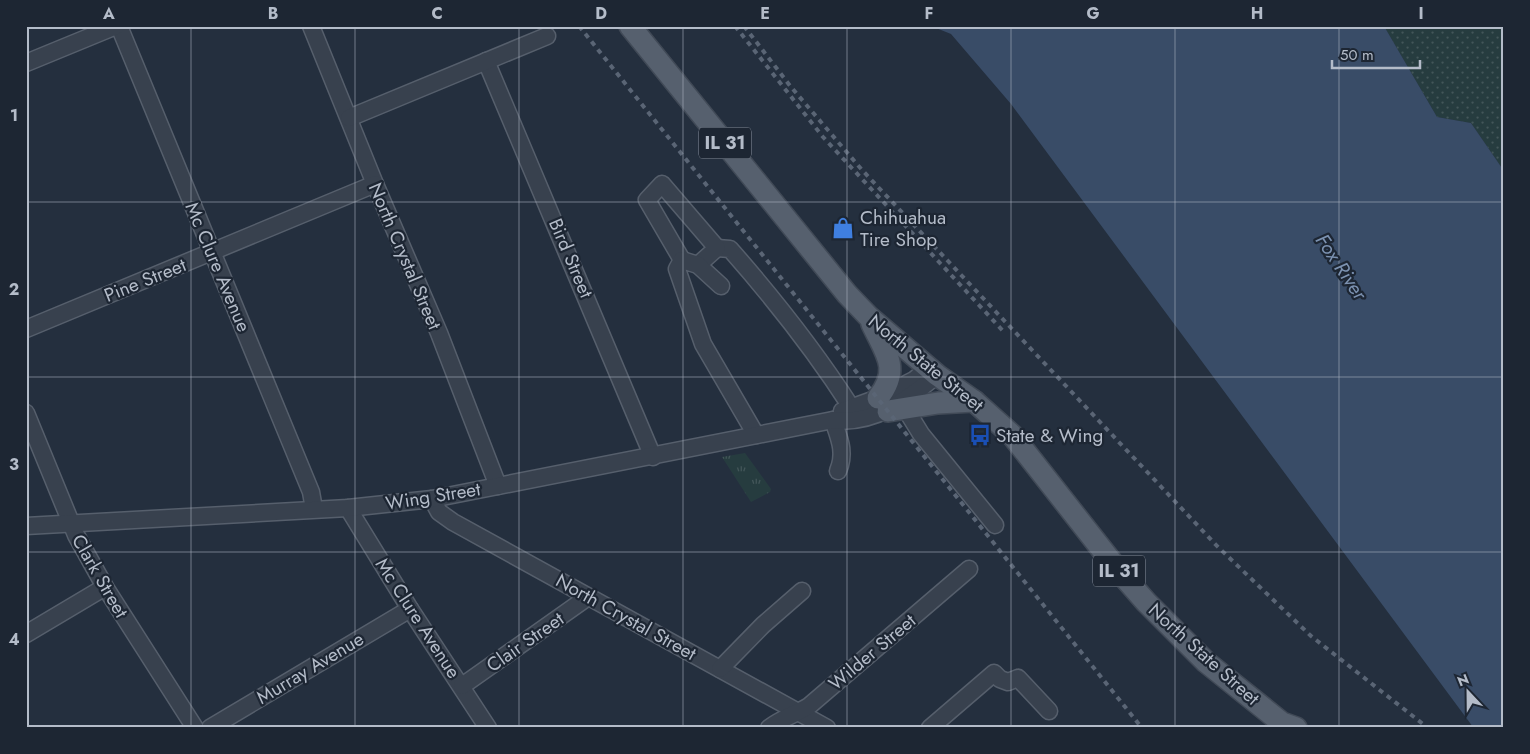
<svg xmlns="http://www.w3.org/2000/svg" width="1530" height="754" font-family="Jost,sans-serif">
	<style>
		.grass { fill: url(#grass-dots) }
		.park { fill: url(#park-tufts) }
		.water { fill: #394c67 }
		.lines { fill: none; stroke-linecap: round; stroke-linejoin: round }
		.minor-casing { stroke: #565f6c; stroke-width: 19 }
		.major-casing { stroke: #414a57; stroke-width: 24 }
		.minor { stroke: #38414e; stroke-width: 16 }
		.major { stroke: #56606e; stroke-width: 21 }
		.rail { stroke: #5a6575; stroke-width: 4; stroke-dasharray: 5 5; stroke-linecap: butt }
		.grid { fill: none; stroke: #b4bcc9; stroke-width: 1; stroke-opacity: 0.55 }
		.labels { text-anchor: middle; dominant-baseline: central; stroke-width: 4.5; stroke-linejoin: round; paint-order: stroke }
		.shield { fill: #1d2633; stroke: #878f9c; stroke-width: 1 }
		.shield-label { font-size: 18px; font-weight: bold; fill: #b4bcc9 }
		.poi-label { font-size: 19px; fill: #b4bcc9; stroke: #1d2633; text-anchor: start }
		.street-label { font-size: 19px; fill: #b4bcc9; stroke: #1d2633 }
		.water-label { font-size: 20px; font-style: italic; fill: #7c92b1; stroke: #1d2633 }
		.neatline { fill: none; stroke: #b4bcc9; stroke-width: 2 }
		.grid-label { font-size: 16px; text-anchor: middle; font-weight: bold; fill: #b4bcc9 }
	</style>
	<defs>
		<pattern id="grass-dots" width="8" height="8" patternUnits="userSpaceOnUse" patternTransform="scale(1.25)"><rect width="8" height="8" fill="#263c3f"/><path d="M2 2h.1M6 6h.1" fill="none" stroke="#435659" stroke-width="1.8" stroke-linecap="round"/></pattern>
		<pattern id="park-tufts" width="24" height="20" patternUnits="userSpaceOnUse" patternTransform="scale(1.25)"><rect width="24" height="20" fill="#263c3f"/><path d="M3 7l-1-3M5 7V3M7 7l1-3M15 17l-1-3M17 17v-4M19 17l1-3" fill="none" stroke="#435659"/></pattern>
	</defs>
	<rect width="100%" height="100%" fill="#242f3e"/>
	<polygon class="grass" points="1384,26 1504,26 1504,171 1471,123 1437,117"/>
	<polygon class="park" points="745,453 771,489 770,492 751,502 722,457"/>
	<polygon class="water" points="931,26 1384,26 1437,117 1471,123 1504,171 1504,728 1473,727 1011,104 951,34"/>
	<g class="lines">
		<g class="minor-casing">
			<g id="minor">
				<polyline points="119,26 311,492 314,509"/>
				<polyline points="311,26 375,184 439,333 498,486"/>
				<polyline points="486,61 653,457"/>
				<polyline points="26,63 116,26"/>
				<polyline points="349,118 547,36"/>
				<path d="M 717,248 L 730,249 C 774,299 815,351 851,407"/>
				<polyline points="682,260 647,200 662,184 717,248 698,265"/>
				<polyline points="721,286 698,265 682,260 677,269 703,344 756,435"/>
				<polyline points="26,329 375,184"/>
				<polyline points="905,408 921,434 995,525"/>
				<polyline points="842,411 878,398 914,380 927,369"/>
				<polyline points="26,413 76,535 105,587 195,728"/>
				<path d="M 833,420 C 839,438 846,452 838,471"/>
				<polyline points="432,499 439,512 453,522 827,728"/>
				<polyline points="348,508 410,609 488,728"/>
				<path d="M 26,526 L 348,508 L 432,499 L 833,420 C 874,425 907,400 937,375"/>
				<polyline points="26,634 105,587"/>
				<polyline points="720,669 763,625 802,591"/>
				<polyline points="462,686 588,597"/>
				<polyline points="210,728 410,609"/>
				<path d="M 769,728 C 782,718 796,714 809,706 L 969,569"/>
				<polyline points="930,728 994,673 1000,679 1008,682 1018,678 1049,711"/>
			</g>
		</g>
		<g class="major-casing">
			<g id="major">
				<polyline points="630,26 847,294 869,317 937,375 974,401 1012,435 1118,570 1146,602 1206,662 1282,723 1296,728"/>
				<path d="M 872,324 C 886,354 901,369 878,398"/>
				<polyline points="888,411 938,403 974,401"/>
			</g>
		</g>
		<use href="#minor" class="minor"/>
		<use href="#major" class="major"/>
		<g class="rail">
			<polyline points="579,26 1142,728"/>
			<polyline points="735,26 823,137 1004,332"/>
			<polyline points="744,26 791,87 862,170 1218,547 1311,636 1428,728"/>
		</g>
	</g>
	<path class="grid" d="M 191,26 L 191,728M 355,26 L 355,728M 519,26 L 519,728M 683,26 L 683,728M 847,26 L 847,728M 1011,26 L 1011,728M 1175,26 L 1175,728M 1339,26 L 1339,728M 26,202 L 1504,202M 26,377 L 1504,377M 26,552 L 1504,552"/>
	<defs>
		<g id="shop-bare" transform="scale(1.725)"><path d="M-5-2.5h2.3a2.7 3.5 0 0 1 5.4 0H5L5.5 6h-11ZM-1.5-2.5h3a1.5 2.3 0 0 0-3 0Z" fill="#3f7fe0" stroke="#1d2633" stroke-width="2.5" paint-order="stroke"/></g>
		<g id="bus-bare" transform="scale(1.725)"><path d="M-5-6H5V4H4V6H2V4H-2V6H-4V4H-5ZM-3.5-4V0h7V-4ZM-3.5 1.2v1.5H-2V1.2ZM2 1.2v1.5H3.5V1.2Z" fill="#1a4fb4" stroke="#1d2633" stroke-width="2.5" paint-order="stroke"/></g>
	</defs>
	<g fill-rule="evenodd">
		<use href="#shop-bare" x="843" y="228"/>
		<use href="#bus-bare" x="980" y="435"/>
	</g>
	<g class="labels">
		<g class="shield">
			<rect x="699" y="127.5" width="52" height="31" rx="4"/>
			<rect x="1093" y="555.5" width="52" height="31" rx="4"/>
		</g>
		<g class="shield-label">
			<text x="725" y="143">IL 31</text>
			<text x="1119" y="571">IL 31</text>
		</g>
		<g class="poi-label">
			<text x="860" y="217">Chihuahua<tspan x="860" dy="22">Tire Shop</tspan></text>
			<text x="996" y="435">State &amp; Wing</text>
		</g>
		<g class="street-label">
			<text transform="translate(405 256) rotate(67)">North Crystal Street</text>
			<text transform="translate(571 258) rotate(67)">Bird Street</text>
			<text transform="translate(218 267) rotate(67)">Mc Clure Avenue</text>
			<text transform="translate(145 280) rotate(-22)">Pine Street</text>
			<text transform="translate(926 363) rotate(39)">North State Street</text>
			<text transform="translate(433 496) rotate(-9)">Wing Street</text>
			<text transform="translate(100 576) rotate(60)">Clark Street</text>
			<text transform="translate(626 617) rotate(29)">North Crystal Street</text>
			<text transform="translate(418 618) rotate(57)">Mc Clure Avenue</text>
			<text transform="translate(525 642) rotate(-35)">Clair Street</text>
			<text transform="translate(872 652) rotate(-40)">Wilder Street</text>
			<text transform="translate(1204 654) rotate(42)">North State Street</text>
			<text transform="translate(310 668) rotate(-31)">Murray Avenue</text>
		</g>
		<g class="water-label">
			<text transform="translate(1341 267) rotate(56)">Fox River</text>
		</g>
	</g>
	<rect width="1530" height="754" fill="none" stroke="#1d2633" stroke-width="55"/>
	<g transform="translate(1468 692) rotate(338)" stroke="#1d2633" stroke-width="4" paint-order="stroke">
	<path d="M0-4L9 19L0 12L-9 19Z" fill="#b4bcc9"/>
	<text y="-8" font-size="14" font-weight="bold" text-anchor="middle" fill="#b4bcc9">N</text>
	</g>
	<path d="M1332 60v8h88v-8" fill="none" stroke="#b4bcc9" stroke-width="2.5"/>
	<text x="1340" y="60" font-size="15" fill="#b4bcc9" stroke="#1d2633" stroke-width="4" paint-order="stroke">50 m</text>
	<rect x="28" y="28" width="1474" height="698" class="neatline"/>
	<g class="grid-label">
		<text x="109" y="19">A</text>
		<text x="273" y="19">B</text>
		<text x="437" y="19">C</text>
		<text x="601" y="19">D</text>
		<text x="765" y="19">E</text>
		<text x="929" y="19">F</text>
		<text x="1093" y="19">G</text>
		<text x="1257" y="19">H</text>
		<text x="1421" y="19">I</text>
		<text x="14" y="121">1</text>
		<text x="14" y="295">2</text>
		<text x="14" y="470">3</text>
		<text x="14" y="645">4</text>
	</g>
</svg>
